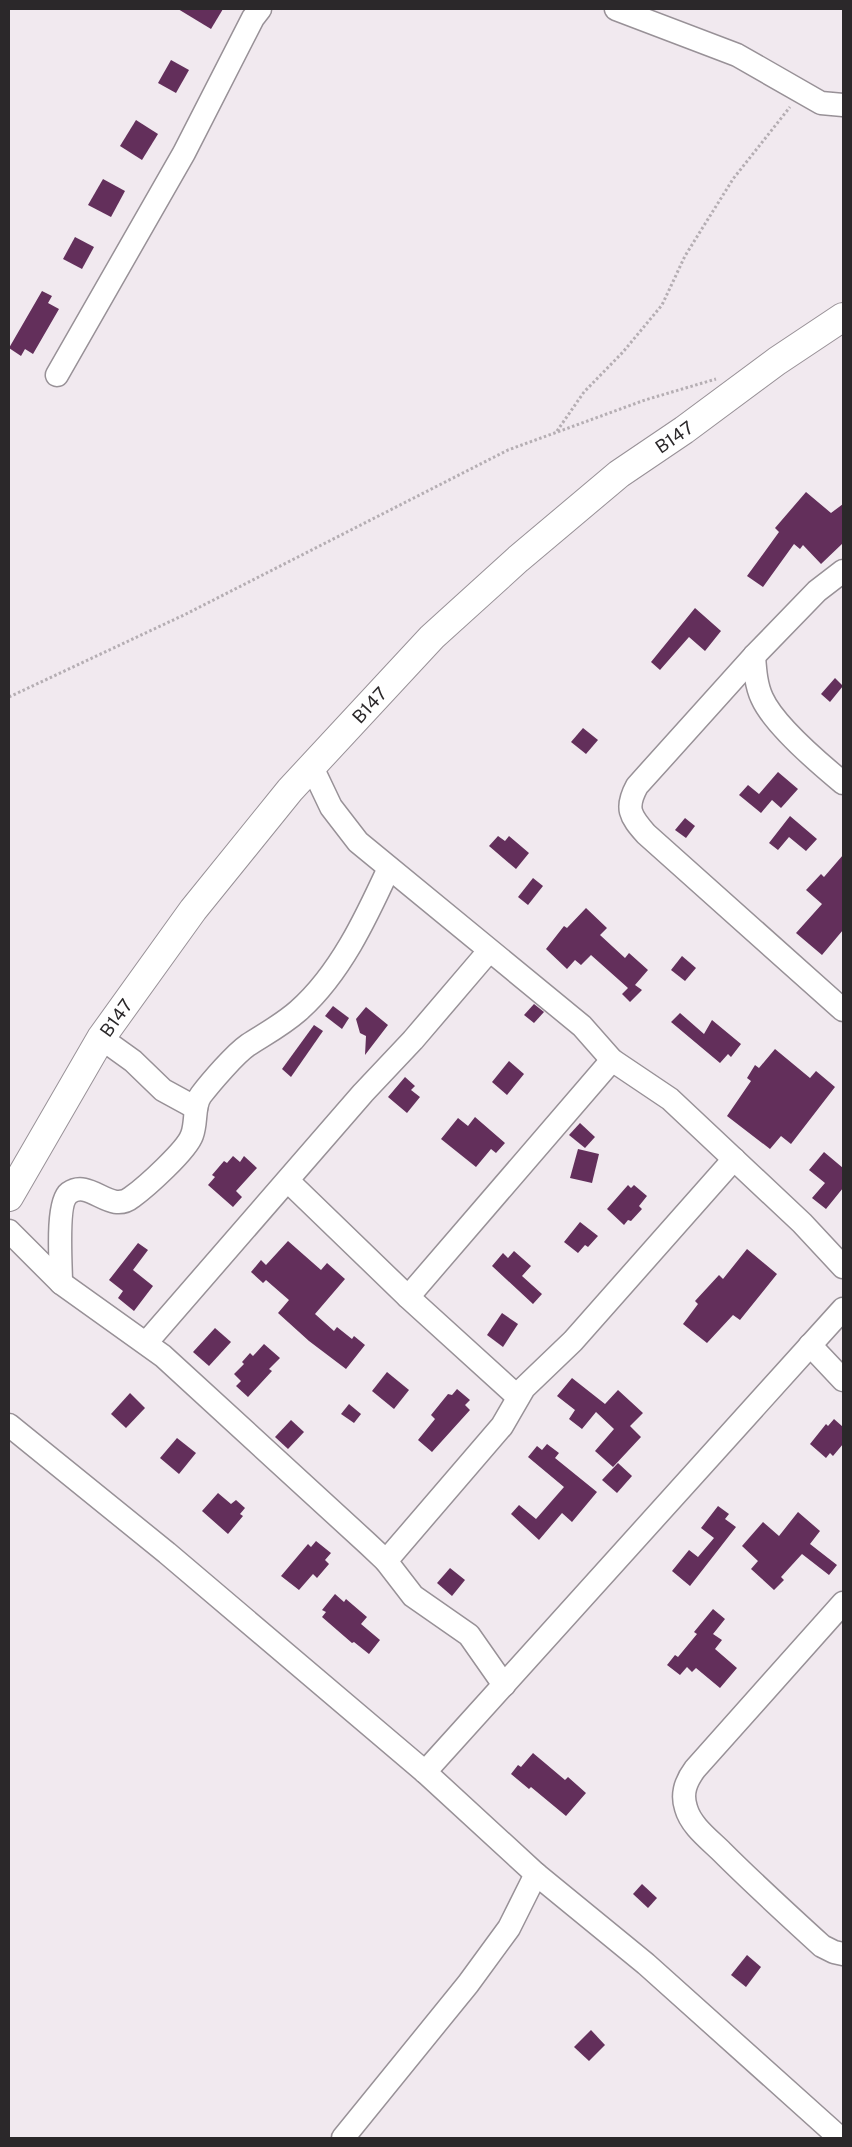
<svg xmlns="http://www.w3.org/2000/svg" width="852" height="2147" font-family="'Public Sans',sans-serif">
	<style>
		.building { fill: #632f5b }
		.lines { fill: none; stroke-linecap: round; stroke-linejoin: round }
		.minor-casing { stroke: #989197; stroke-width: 25 }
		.major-casing { stroke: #989197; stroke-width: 30 }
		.path { stroke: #b5aeb3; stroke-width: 3; stroke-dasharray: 2.5 2.5; stroke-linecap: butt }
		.minor { stroke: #fff; stroke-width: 22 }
		.major { stroke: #fff; stroke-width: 28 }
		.labels { text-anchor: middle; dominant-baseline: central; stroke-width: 5; stroke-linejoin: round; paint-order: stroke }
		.street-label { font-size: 18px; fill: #2b282a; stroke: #f1e9ef }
	</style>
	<rect width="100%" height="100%" fill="#f1e9ef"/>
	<g class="building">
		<polygon points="178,9 223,9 211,29"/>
		<polygon points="171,60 189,70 176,93 158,83"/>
		<polygon points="136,120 158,134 142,160 120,146"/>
		<polygon points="103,179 125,191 111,217 88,205"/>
		<polygon points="75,237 94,247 82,269 63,259"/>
		<polygon points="42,291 52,296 48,303 59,309 33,354 25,349 21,356 9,348"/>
		<polygon points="806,492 831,513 843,504 843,543 821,564 803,545 800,549 794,544 763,587 747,576 779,532 775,528"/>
		<polygon points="695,608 721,631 705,651 689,637 660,670 651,662"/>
		<polygon points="835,678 843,686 830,702 821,694"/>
		<polygon points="583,728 598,740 586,754 571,742"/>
		<polygon points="778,772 798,789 781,808 772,800 761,813 739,795 748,785 759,794"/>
		<polygon points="790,816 817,839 806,851 789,837 778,850 769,843"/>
		<polygon points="685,818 695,826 686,838 675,830"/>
		<polygon points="498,836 505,841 509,836 529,853 516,869 489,846"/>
		<polygon points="843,855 843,930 822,955 796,933 822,904 806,890 821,874 824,877"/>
		<polygon points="533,878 543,886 528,905 518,897"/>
		<polygon points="586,908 607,928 600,935 625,958 629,953 648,970 635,985 642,990 630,1002 622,994 628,988 591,955 581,965 575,960 567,969 546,949 564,926 567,928"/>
		<polygon points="682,956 696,968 685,981 671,970"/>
		<polygon points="534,1004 544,1012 534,1023 524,1015"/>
		<polygon points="333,1006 349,1018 342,1029 325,1016"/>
		<polygon points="366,1007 388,1025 365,1055 366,1036 360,1033 356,1019"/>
		<polygon points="680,1013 704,1034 712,1020 741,1044 731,1057 728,1054 720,1063 671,1022"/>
		<polygon points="314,1025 323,1031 291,1077 282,1069"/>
		<polygon points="775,1049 810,1078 816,1071 835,1087 791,1144 781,1136 770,1149 727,1116 751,1081 747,1078 755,1065 759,1068"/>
		<polygon points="509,1061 524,1074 507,1095 492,1082"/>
		<polygon points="405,1077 415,1086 411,1090 420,1097 407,1113 388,1097"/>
		<polygon points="475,1117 505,1143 496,1153 491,1149 476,1167 441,1139 458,1118 468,1126"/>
		<polygon points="580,1123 595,1137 585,1148 569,1135"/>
		<polygon points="578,1149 599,1154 592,1183 570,1178"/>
		<polygon points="824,1152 843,1168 843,1188 826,1209 812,1198 825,1183 809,1170"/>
		<polygon points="233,1156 240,1162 244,1156 257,1168 236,1191 242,1197 233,1207 208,1185 215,1177 212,1175 224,1161 227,1163"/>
		<polygon points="628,1185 631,1188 634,1185 647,1196 639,1206 642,1209 631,1221 628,1220 624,1225 607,1209"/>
		<polygon points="580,1222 598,1236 588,1247 585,1245 578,1253 564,1242"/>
		<polygon points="288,1241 321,1270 327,1263 345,1279 315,1314 334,1331 337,1327 352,1339 354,1336 365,1345 346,1369 309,1341 278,1313 289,1300 266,1280 263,1283 251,1272 261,1260 266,1265"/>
		<polygon points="138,1243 148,1250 133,1270 153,1286 134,1311 118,1298 123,1291 109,1280"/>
		<polygon points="747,1249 777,1274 740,1320 733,1315 707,1343 683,1324 698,1304 695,1301 719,1275 723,1279"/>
		<polygon points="514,1251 531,1266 522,1276 542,1294 533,1304 492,1266 503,1253 508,1258"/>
		<polygon points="502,1313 518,1324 503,1347 487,1335"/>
		<polygon points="215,1328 231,1342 209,1366 193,1352"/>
		<polygon points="264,1344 280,1358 269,1369 272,1371 248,1397 236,1386 241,1381 234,1374 244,1364 242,1362 250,1353 253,1356"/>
		<polygon points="387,1372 409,1390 394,1409 372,1391"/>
		<polygon points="572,1378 605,1404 618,1390 643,1413 630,1426 641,1437 613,1467 595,1451 614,1429 596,1412 582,1429 569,1419 575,1410 557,1396"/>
		<polygon points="457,1389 470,1400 465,1405 470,1410 432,1452 418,1440 435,1419 431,1415 448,1394 452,1395"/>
		<polygon points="130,1393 145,1408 126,1428 111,1414"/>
		<polygon points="349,1404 361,1414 354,1423 341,1414"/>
		<polygon points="834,1419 843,1427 843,1444 833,1456 830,1453 826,1458 810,1444 826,1424 828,1426"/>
		<polygon points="291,1420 304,1432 288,1449 275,1437"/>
		<polygon points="177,1438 196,1453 179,1474 160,1458"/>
		<polygon points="547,1444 559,1453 555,1458 597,1492 572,1522 562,1513 539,1540 511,1514 519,1505 536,1519 564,1487 528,1457 537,1446 542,1450"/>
		<polygon points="618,1463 632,1476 617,1493 602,1480"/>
		<polygon points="218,1493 231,1504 236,1500 245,1508 240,1514 243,1516 228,1534 202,1511"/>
		<polygon points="718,1506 729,1514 725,1519 736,1527 690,1586 672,1571 689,1550 698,1557 714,1538 701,1528"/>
		<polygon points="798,1512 820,1531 810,1544 837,1565 829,1575 802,1554 781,1577 784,1580 774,1590 751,1569 758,1561 742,1546 763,1522 779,1536"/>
		<polygon points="316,1541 331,1553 325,1560 329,1564 317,1578 313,1574 299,1590 281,1576 308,1544 311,1547"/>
		<polygon points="450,1568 465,1580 452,1596 437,1583"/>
		<polygon points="335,1594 344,1602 346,1599 367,1617 361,1624 380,1640 369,1654 354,1642 352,1643 322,1617 326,1612 322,1610"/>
		<polygon points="713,1609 725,1619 713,1634 722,1640 715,1649 737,1668 720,1688 696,1668 692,1672 687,1667 680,1675 667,1665 675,1655 678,1657 697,1634 694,1632"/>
		<polygon points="533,1753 565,1780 568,1777 586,1793 566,1816 531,1787 529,1789 511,1774 518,1765 521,1767"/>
		<polygon points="642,1884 657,1898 648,1908 633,1894"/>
		<polygon points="747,1955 761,1967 746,1987 731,1975"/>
		<polygon points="591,2030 605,2045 589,2061 574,2047"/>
	</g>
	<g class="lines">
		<g class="minor-casing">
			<g id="minor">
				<polyline points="616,9 737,55 821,103 843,105"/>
				<polyline points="57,375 184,153 253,18 260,9"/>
				<path d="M 843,571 L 817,591 L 754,656 L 637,786 C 625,808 630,816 646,834 L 843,1010"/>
				<path d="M 754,656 C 755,670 756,685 762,698 C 774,725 820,764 843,783"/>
				<polyline points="311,765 331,807 358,842 582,1026 612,1060 670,1099 802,1223 843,1267"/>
				<polyline points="101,1038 133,1061 163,1090 196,1108"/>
				<polyline points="288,1181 408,1297 518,1397"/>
				<polyline points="9,1231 61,1283 163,1356 368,1544 386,1561 413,1596 469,1635 504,1685"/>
				<path d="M 61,1283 C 61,1266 56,1203 69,1193 C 90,1178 110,1215 132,1197 C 146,1187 187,1150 192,1135 C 197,1122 193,1106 201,1095 C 211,1082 235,1054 248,1045 C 265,1034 282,1025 298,1011 C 340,974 366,918 389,868"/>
				<polyline points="408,1297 612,1060"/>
				<polyline points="146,1343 363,1093 413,1040 489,951"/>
				<polyline points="810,1345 843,1380"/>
				<polyline points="9,1425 167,1553 425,1772 536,1874 646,1964 840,2138"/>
				<polyline points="386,1561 502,1426 524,1388 573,1341 734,1159"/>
				<path d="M 843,1603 L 695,1769 C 686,1781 681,1793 686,1808 C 691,1826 709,1839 722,1852 C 754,1884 788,1915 822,1946 L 834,1952 L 843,1954"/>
				<polyline points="425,1772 843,1309"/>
				<polyline points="343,2138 468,1984 509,1928 536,1874"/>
			</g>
		</g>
		<g class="major-casing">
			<g id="major">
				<path id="s1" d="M 9,1197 L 101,1038 L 193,910 L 290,790 L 432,637 L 518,559 L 619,474 L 684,430 L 777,361 L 843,317"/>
			</g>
		</g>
		<g class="path">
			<polyline points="557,431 584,392 623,352 662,305 685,256 733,179 790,107"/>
			<polyline points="9,697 186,614 508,450 645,400 716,379"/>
		</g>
		<use href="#minor" class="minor"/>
		<use href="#major" class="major"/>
	</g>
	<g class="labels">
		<g class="street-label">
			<text stroke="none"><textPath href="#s1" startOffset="1019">B147</textPath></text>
			<text stroke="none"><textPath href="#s1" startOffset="612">B147</textPath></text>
			<text stroke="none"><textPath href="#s1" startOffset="209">B147</textPath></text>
		</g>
	</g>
	<rect width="852" height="2147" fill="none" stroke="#2b282a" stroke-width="20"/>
</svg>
